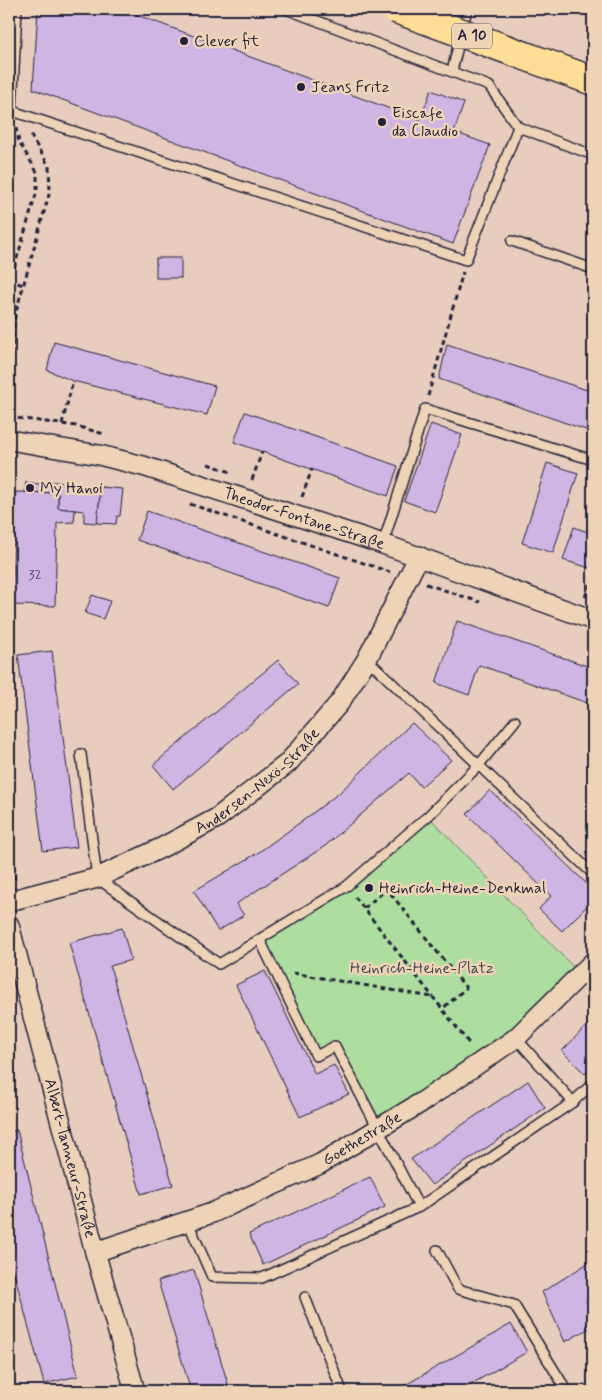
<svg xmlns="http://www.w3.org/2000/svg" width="602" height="1400" font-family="Mynerve,sans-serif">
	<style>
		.green { fill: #adde9f; stroke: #68806d }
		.building { fill: #ceb5e4; stroke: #22223b }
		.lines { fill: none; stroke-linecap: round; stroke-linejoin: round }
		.lane-casing { stroke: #22223b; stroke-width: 12 }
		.street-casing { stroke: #22223b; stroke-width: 22 }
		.highway-casing { stroke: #22223b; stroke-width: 31 }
		.path { stroke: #22223b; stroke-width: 3; stroke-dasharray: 5 4; stroke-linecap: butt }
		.lane { stroke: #efd3b6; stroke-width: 9 }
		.street { stroke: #efd3b6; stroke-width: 19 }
		.highway { stroke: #fedd96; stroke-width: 28 }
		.highway-bridge-casing { stroke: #22223b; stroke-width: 31; stroke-linecap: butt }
		.highway-bridge { stroke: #fedd96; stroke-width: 28 }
		.poi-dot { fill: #22223b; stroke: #efd3b6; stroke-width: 2 }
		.labels { text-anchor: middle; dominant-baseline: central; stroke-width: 5; stroke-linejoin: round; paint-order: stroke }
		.number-label { font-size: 14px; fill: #4d4765 }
		.shield { fill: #efd3b6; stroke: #605760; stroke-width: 1 }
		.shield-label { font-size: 15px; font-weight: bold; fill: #22223b }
		.poi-label { font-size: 16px; fill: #22223b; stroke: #efd3b6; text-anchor: start }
		.street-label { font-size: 16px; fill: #22223b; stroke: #efd3b6 }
		.park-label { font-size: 16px; fill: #3e484f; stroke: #efd3b6 }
	</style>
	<rect width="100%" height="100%" fill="#e8cdbf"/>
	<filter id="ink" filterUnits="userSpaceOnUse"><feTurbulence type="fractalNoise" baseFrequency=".02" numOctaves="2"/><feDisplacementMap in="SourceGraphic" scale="10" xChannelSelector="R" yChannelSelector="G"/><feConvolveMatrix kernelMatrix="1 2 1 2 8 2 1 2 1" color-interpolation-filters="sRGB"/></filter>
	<g filter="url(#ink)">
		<polygon class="green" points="428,816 582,976 516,1038 378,1129 335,1046 316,1056 260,940 347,886"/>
		<g class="building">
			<polygon points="38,9 121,9 420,120 431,90 464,103 454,132 490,145 453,244 33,89"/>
			<rect x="156" y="258" width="25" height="20"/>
			<polygon points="54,342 215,386 207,415 73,381 47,370"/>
			<polygon points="447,344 593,392 593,415 589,431 439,379"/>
			<polygon points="245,412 398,466 388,496 234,442"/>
			<polygon points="431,424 462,435 435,512 404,501"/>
			<polygon points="547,463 578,473 553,553 522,543"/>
			<polygon points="47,481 101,487 97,523 84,522 84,511 58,508 58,493 25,492 26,482 46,485"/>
			<polygon points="101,487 123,489 120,516 117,516 116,524 97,523"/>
			<polygon points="15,492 58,493 58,508 75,510 74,522 57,523 55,606 12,605"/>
			<polygon points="147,511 340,578 329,608 137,540"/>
			<polygon points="574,527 593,534 593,569 563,560"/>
			<polygon points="92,595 110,601 103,619 85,613"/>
			<polygon points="457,621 593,668 593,705 479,665 469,695 436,683"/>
			<polygon points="52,651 77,847 43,851 18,655"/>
			<polygon points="278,660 298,684 173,789 153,765"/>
			<polygon points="412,723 451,760 421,787 409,773 325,846 236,904 244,915 218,931 194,891 259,852 305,819 339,793"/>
			<polygon points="490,790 593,890 593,900 562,931 539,909 551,896 467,814"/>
			<polygon points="122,928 131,960 110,966 173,1185 141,1194 69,943"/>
			<polygon points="265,971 315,1074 334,1065 349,1094 300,1117 236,985"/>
			<polygon points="593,1019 593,1066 585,1074 562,1051"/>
			<polygon points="528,1081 545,1108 432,1185 411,1159"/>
			<polygon points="17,1130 78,1376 44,1384 9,1254 9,1132"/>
			<polygon points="370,1177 385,1207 263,1265 249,1234"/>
			<polygon points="593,1260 593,1295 586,1300 593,1316 593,1326 565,1342 542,1292"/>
			<polygon points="194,1270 230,1391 191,1391 158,1281"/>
			<polygon points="511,1324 527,1352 468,1386 459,1391 395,1391"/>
		</g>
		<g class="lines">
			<g class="lane-casing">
				<g id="lane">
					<polyline points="286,9 489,86 518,127"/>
					<polyline points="452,71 467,9"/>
					<polyline points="9,110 466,260 518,127"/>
					<polyline points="12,110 17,9"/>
					<polyline points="518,127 593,155"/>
					<polyline points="512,241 593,269"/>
					<polyline points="383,544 425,409 593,460"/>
					<polyline points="367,659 593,874"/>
					<polyline points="81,754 97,878 219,964 347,886 428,816 478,766 515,721"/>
					<polyline points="260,940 316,1056 335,1046 419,1207"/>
					<polyline points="516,1038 573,1102"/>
					<polyline points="188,1222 212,1277 262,1278 419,1207 573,1102 593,1083"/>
					<polyline points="437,1250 458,1289 514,1305 567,1391"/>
					<polyline points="305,1297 342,1391"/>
				</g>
			</g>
			<g class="street-casing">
				<g id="street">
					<path id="s1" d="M 9,440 L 99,455 L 143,466 L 383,544 L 593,620"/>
					<path id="s2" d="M 9,901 L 97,878 L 161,848 L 217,818 L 288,763 L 340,702 L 367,659 L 419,556"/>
					<path id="s3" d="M 9,925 L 95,1252 L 135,1391"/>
					<path id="s4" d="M 95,1252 L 212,1213 L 320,1164 L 422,1102 L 516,1038 L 593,962"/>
				</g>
			</g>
			<g class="highway-casing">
				<polyline id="highway" points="547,64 593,81"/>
			</g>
			<g class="path">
				<polyline points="9,280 23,285"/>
				<polyline points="9,285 37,191 37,172 19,142 16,128"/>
				<polyline points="428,396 463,272"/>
				<polyline points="9,400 15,315 50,191 49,166 32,138 31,133"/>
				<polyline points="9,417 76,426 104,434"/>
				<polyline points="62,424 73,381"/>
				<polyline points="208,464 231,472"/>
				<polyline points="252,480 262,452"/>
				<polyline points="302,497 312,469"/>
				<polyline points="190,504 390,572"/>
				<polyline points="426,584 480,602"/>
				<polyline points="585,597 593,578"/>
				<polyline points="9,830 15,881"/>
				<polyline points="355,897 471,1046"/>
				<polyline points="364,908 387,889 466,988 442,1009"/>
				<polyline points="293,973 432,997"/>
			</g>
			<use href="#lane" class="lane"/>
			<use href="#street" class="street"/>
			<use href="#highway" class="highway"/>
			<g class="highway-bridge-casing">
				<polyline id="highway-bridge" points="396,9 547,64"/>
			</g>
			<use href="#highway-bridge" class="highway-bridge"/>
		</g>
	</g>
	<g class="poi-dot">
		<circle cx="184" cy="41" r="5"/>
		<circle cx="301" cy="87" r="5"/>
		<circle cx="382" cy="122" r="5"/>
		<circle cx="30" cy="488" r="5"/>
		<circle cx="369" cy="888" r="5"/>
	</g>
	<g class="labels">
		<g class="number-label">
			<text x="35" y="575">32</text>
		</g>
		<rect class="shield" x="452" y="23.5" width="40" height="25" rx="4"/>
		<g class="shield-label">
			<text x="472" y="36">A 10</text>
		</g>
		<g class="poi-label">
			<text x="194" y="41">Clever fit</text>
			<text x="311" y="87">Jeans Fritz</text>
			<text x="392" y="113">Eiscafe<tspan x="392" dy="18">da Claudio</tspan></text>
			<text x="40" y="488">My Hanoi</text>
			<text x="379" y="888">Heinrich-Heine-Denkmal</text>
		</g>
		<g class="street-label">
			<text stroke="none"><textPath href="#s1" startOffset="306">Theodor-Fontane-Straße</textPath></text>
			<text stroke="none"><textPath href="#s2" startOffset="280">Andersen-Nexö-Straße</textPath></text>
			<text stroke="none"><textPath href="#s4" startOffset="291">Goethestraße</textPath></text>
			<text stroke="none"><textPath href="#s3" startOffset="241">Albert-Tanneur-Straße</textPath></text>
		</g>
		<g class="park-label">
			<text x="422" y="968">Heinrich-Heine-Platz</text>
		</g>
	</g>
	<rect width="602" height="1400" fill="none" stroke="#efd3b6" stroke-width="30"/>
	<rect x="15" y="15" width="572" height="1370" fill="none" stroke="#22223b" stroke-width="2" filter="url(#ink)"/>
</svg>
